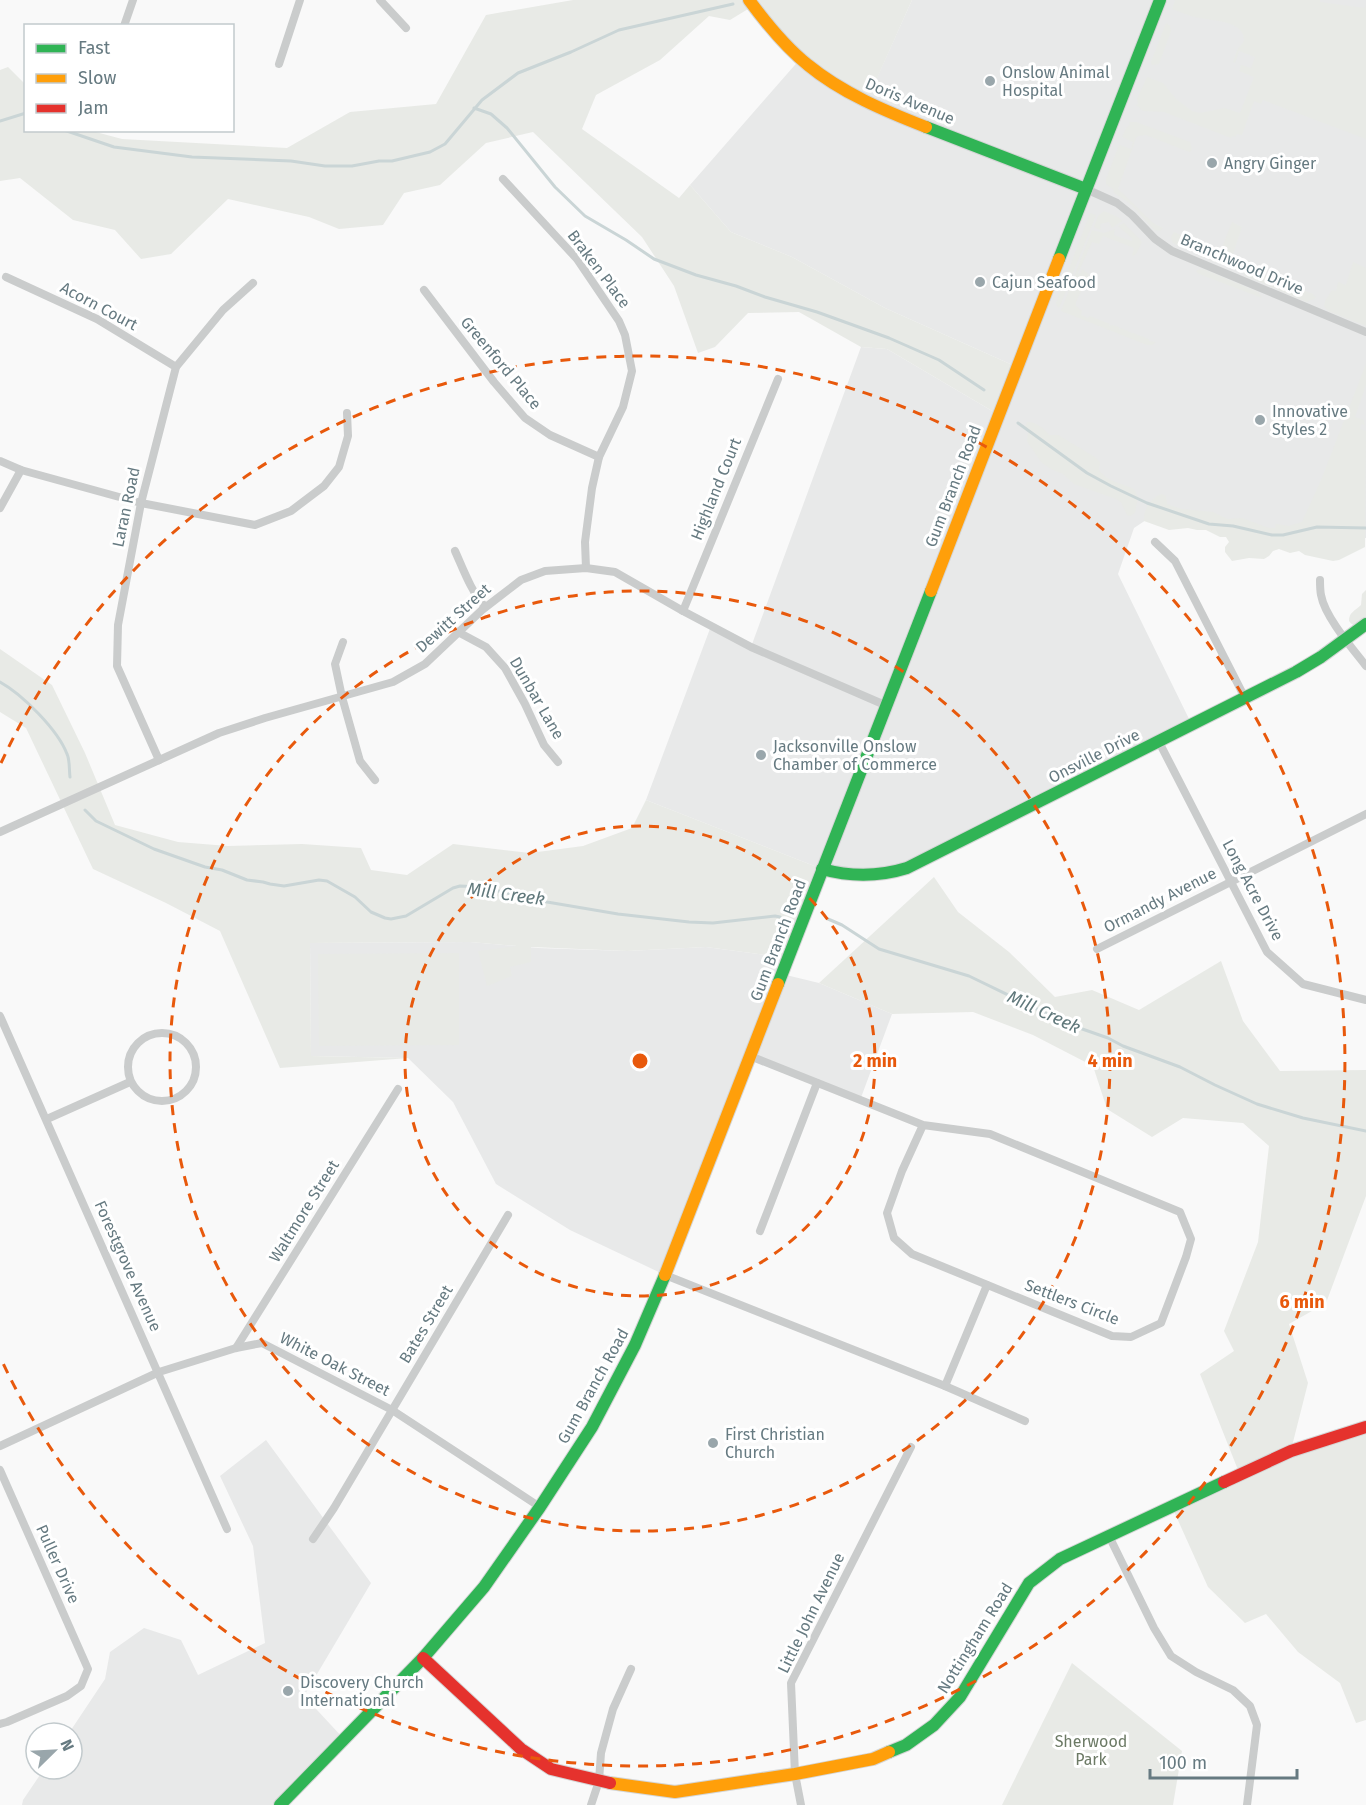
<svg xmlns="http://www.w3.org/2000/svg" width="1366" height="1805" font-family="'Fira Sans',sans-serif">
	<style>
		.built { fill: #e8e9e9 }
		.green { fill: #e8eae6 }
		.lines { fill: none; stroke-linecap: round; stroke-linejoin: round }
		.stream { stroke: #cad5d6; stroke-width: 3 }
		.fast-casing { stroke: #d4d5d5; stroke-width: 14 }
		.slow-casing { stroke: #d4d5d5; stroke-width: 14 }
		.jam-casing { stroke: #d4d5d5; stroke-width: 14 }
		.street { stroke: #cacccc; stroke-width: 8 }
		.fast { stroke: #30b455; stroke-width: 12 }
		.slow { stroke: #ff9f0a; stroke-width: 12 }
		.jam { stroke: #e5322d; stroke-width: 12 }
		.ring { fill: none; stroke: #e8590c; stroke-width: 3; stroke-dasharray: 10 8 }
		.poi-dot { fill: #99a6ab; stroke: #fff; stroke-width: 2 }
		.labels { text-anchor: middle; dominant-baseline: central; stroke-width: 6; stroke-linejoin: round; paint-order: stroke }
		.poi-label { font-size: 16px; fill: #667a81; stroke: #fff; text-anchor: start }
		.street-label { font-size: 16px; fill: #667a81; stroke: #fff }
		.park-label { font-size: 16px; fill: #6c7a65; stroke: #fff }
		.water-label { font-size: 18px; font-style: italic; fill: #60787b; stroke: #fff }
		.centre { fill: #e8590c; stroke: #fff; stroke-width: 3 }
		.ring-label { font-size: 18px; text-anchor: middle; font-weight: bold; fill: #e8590c; stroke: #fff; stroke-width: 6; stroke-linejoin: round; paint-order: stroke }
	</style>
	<rect width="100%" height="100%" fill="#f9f9f9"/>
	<g class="built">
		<polygon points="912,0 1366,0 1366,538 1253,543 1155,514 1134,528 1118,574 1192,725 896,871 822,869 646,800 711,626 751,647 861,347 887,349 999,415 1017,367 885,308 792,257 731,232 690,185 801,58 866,102"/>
		<polygon points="470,942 538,948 627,951 706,947 788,958 782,974 819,983 892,1014 859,1103 751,1056 665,1275 570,1230 496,1184 453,1102 408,1058 311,1056 310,943"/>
		<polygon points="266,1440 371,1583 304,1696 344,1739 280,1805 22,1805 23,1800 44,1769 72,1769 72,1733 69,1733 105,1679 110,1652 144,1628 181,1640 198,1675 265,1643 253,1546 220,1476"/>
	</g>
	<g class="green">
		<polygon points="573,0 912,0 866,103 816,72 753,6 730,20 709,16 660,60 596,95 582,129 679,198 690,185 731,232 792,257 885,308 1017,367 999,415 887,349 861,347 799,312 748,313 715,347 698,353 674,286 642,237 533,132 486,143 440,185 404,193 383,225 339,229 309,217 228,199 171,254 141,259 115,230 73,220 20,178 0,181 0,70 8,67 25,84 26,130 92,131 122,139 287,148 350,112 436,104 486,15"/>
		<path d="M 1175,0 L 1320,0 L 1320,2 L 1364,8 L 1366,6 L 1366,139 L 1263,100 L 1261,104 L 1254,101 L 1242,135 L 1237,134 L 1235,137 L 1232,136 L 1231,138 L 1164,112 L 1143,111 L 1136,105 L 1138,104 L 1137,99 L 1147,77 L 1163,83 L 1176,99 L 1192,111 L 1200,113 L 1225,108 L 1240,113 L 1254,77 L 1239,71 L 1241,65 L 1251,68 L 1255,57 L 1239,51 L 1235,63 L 1233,62 L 1237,50 L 1244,41 C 1245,21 1214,21 1200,18 C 1191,17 1181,12 1172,9 Z"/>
		<polygon points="1166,23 1170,26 1171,31 1159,64 1152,65 1151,62"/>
		<polygon points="1129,122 1136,122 1190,142 1192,150 1189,152 1146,135 1138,136 1136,138 1118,189 1153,223 1163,228 1160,231 1154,230 1132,205 1113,192 1114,190 1106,184 1106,179 1119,145 1131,149 1133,142 1122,137 1126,128 1130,125"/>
		<polygon points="1104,211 1118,217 1122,221 1112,228 1109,222 1100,224 1101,230 1094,227 1098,216"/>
		<polygon points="1090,213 1096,215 1060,306 1058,308 1056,303"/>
		<polygon points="1232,222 1242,227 1231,260 1228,264 1223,265 1201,256 1205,245 1219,251 1221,250"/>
		<polygon points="1124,223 1142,242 1136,254 1132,256 1134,248 1103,236 1099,244 1092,242 1078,273 1080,274 1082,269 1089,274 1076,302 1076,306 1082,311 1081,315 1088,318 1090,316 1110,324 1109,326 1112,325 1119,327 1120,330 1121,328 1132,333 1131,334 1133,333 1149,339 1149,341 1156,342 1152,345 1147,345 1061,311 1092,230 1104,233 1115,229 1114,235 1132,241 1132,238 1118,226"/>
		<polygon points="1174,232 1195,241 1195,245 1189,250 1173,243 1171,237"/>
		<path d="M 1249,260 L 1248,269 L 1313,294 L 1316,298 L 1307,302 L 1246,276 C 1239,271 1238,260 1249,260 Z"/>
		<polygon points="1353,262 1366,268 1366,326 1328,311 1324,306 1325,301 1332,290 1336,291 1338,282 1346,285"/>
		<polygon points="1200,269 1206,270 1258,292 1262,298 1199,274 1196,271"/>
		<path d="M 1366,364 L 1366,385 L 1355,417 L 1364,420 L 1365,425 L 1361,424 L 1360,429 L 1366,431 L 1365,547 L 1339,560 L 1333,561 L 1305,555 L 1299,551 L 1290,553 L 1279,549 L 1273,551 L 1269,556 L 1264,559 L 1249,558 L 1232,561 L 1225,552 L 1225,547 L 1229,542 L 1226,537 L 1220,537 L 1206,530 L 1197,530 L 1188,528 L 1169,530 L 1144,521 C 1143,510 1151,497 1162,494 L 1166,496 L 1167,504 L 1182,509 L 1213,512 L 1228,519 L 1242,518 L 1269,528 L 1275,528 L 1276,524 L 1289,526 L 1302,522 L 1321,480 Z"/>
		<path d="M 1027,422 C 1036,422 1044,428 1049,435 L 1058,435 L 1095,457 L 1100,462 L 1099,470 C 1107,482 1122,483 1134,489 L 1138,497 L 1135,513 L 1130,516 L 1127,515 L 1121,502 L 1116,499 L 1074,484 L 1063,474 L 1053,470 L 1042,463 L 1030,446 L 1027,441 L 1028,432 L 1025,427 Z"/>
		<path d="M 1366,590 L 1366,619 C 1360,623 1354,629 1349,621 C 1349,612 1355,611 1361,605 L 1362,594 Z"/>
		<polygon points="0,649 52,685 85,753 115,825 178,842 228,846 302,844 361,848 371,870 407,875 453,844 530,853 583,846 632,828 646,800 822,869 788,958 706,947 627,951 531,947 531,962 510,967 512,976 487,986 478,951 517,946 470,942 310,943 311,1056 408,1058 280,1068 220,931 166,903 93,869 26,728 0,712"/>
		<polygon points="934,877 958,912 1009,952 1055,997 1092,990 1139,1010 1221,961 1243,1021 1280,1071 1366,1070 1366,1196 1326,1303 1289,1324 1308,1383 1291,1450 1366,1427 1366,1720 1356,1723 1340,1683 1298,1652 1266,1614 1245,1623 1208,1587 1172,1507 1240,1475 1200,1374 1234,1351 1224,1331 1258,1242 1269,1146 1243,1123 1183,1118 1152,1137 1107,1109 1093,1066 1033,1035 973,1012 892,1014 819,983"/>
		<polygon points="459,953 459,1045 319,1046 318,954"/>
		<polygon points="1072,1663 1182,1751 1173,1805 1002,1805"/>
	</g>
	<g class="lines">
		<g class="stream">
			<polyline points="474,108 491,114 507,128 555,187 585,216 626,240 654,259 696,275 736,286 765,297 817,312 889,338 939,360 984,390"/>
			<polyline points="0,121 26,113"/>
			<polyline points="64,130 114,147 192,157 291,161 325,166 352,166 379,161 392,161 430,152 445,144 482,100 518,73 571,52 619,30 733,4"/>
			<polyline points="1018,423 1087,473 1111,486 1147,503 1209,524 1233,526 1272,535 1283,535 1317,527 1366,528"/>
			<path d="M 0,682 C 22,694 58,730 67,754 C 70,760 69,770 70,777"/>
			<polyline points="85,810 96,821 154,849 205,867 222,870 247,880 263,882 270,884 284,886 319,880 327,881 355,897 371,912 385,918 391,919 406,916 453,888 460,886 481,887 547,902 618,914 689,922 713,923 775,916 780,917"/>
			<polyline points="828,919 842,925 879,949 969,976 1068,1024 1108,1038 1123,1046 1180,1067 1215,1085 1257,1104 1303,1118 1366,1131"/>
		</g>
		<g class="fast-casing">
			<g id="fast">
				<polyline points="926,127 1086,189"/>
				<polyline points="1059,259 1160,0"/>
				<path d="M 822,869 C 851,877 878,877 907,868 L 1296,672 L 1321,657 L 1366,624"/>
				<polyline points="778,984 931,591"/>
				<polyline points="889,1752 906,1745 934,1725 960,1697 1029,1583 1060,1559 1224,1482"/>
				<polyline points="280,1805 423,1658 484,1587 540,1507 592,1427 635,1345 665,1275"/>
			</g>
		</g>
		<g class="slow-casing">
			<g id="slow">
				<path d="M 749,0 C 766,23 785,47 808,65 C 842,93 885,111 926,127"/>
				<polyline points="931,591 1059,259"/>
				<polyline points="665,1275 778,984"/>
				<polyline points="610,1783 675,1792 795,1774 873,1759 889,1752"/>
			</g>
		</g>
		<g class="jam-casing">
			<g id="jam">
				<polyline points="1224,1482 1291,1451 1366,1427"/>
				<polyline points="423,1658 521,1749 551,1769 610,1783"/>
			</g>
		</g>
		<g class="street">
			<polyline points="380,0 406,28"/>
			<polyline points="124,26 133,0"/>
			<polyline points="279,64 300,0"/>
			<polyline points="503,179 577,259 619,321 625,335 632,371 623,407 599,457 592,488 585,542 586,568"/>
			<polyline points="1086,189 1117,203 1132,215 1155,239 1172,251 1366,332"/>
			<polyline points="6,277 97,319 176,367"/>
			<polyline points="424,290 494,382 525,418 550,435 599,457"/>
			<polyline points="0,461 21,470 141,503 255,525 291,511 324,486 339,467 348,436 347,413"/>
			<polyline points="0,508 21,470"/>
			<polyline points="1155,542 1175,561 1245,698"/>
			<path d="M 455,551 C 464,571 471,591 485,607"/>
			<path d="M 1320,580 C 1320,585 1320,590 1321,595 C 1325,617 1352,648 1366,666"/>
			<polyline points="683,611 778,379"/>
			<polyline points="458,632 486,647 505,668 525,704 544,745 558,762"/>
			<polyline points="343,642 335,664 342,697 360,761 375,780"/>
			<polyline points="1159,742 1267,952 1303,984 1366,1000"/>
			<polyline points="159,760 117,666 118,625 141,503 176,367 223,310 253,283"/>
			<polyline points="0,832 219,733 265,718 393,682 425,664 482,610 521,580 545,571 586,568 615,572 683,611 751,647 885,705"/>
			<polyline points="1097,949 1366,814"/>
			<polyline points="0,1016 227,1529"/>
			<circle cx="162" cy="1067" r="34"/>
			<polyline points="750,1056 923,1125 990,1134 1180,1212 1191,1239 1186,1257 1161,1323 1131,1337 1112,1336 912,1254 894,1238 887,1213 902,1171 923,1125"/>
			<polyline points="47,1119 130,1082"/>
			<polyline points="760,1231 817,1083"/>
			<polyline points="665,1275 945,1386 1025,1421"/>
			<polyline points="236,1348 398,1089"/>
			<polyline points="945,1386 987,1285"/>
			<polyline points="0,1446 159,1372 236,1348 262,1343 392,1410 540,1507"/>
			<polyline points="0,1470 88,1669 81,1686 67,1696 7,1722 0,1724"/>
			<polyline points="1109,1536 1154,1628 1171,1656 1196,1672 1233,1690 1250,1706 1257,1725 1247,1805"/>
			<polyline points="313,1539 334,1508 508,1215"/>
			<polyline points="591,1805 599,1781 601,1753 613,1709 631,1669"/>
			<polyline points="801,1805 795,1774 791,1683 911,1447"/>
		</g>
		<use href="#fast" class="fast"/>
		<use href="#slow" class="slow"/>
		<use href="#jam" class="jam"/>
	</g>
	<g class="ring">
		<circle cx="640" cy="1061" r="235"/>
		<circle cx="640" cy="1061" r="470"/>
		<path d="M1 763A705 705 0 1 1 1 1359"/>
	</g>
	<g class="poi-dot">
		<circle cx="990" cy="81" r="6"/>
		<circle cx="1212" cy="163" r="6"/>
		<circle cx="980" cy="282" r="6"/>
		<circle cx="1260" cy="420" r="6"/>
		<circle cx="761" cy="755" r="6"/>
		<circle cx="713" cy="1443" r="6"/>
		<circle cx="288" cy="1691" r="6"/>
	</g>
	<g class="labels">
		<g class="poi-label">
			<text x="1002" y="72">Onslow Animal<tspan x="1002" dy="18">Hospital</tspan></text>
			<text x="1224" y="163">Angry Ginger</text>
			<text x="992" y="282">Cajun Seafood</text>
			<text x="1272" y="411">Innovative<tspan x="1272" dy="18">Styles 2</tspan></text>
			<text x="773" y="746">Jacksonville Onslow<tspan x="773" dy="18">Chamber of Commerce</tspan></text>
			<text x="725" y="1434">First Christian<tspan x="725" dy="18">Church</tspan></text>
			<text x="300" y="1682">Discovery Church<tspan x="300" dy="18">International</tspan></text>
		</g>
		<g class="street-label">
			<text transform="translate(910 101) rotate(23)">Doris Avenue</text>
			<text transform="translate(1242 264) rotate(23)">Branchwood Drive</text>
			<text transform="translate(599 269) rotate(53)">Braken Place</text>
			<text transform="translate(99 306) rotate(28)">Acorn Court</text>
			<text transform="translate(501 363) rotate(50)">Greenford Place</text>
			<text transform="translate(953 486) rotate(-69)">Gum Branch Road</text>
			<text transform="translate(716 489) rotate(-68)">Highland Court</text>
			<text transform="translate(126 507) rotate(-78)">Laran Road</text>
			<text transform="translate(453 618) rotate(-42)">Dewitt Street</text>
			<text transform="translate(537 698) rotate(60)">Dunbar Lane</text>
			<text transform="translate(1094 756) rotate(-27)">Onsville Drive</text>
			<text transform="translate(1253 890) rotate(62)">Long Acre Drive</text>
			<text transform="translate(1160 900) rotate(-27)">Ormandy Avenue</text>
			<text transform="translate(778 940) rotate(-69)">Gum Branch Road</text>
			<text transform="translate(304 1211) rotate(-58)">Waltmore Street</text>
			<text transform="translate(128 1266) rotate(66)">Forestgrove Avenue</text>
			<text transform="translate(1072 1302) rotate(21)">Settlers Circle</text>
			<text transform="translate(426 1324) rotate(-59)">Bates Street</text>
			<text transform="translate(335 1364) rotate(27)">White Oak Street</text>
			<text transform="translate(593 1386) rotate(-61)">Gum Branch Road</text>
			<text transform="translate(58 1564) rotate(66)">Puller Drive</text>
			<text transform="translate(811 1613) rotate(-64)">Little John Avenue</text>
			<text transform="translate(975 1638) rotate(-58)">Nottingham Road</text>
		</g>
		<g class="park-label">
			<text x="1091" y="1741">Sherwood<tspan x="1091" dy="18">Park</tspan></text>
		</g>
		<g class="water-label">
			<text transform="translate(506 894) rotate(8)">Mill Creek</text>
			<text transform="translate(1044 1012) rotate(25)">Mill Creek</text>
		</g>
	</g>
	<circle cx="640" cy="1061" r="9" class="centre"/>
	<g class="ring-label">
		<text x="875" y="1067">2 min</text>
		<text x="1110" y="1067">4 min</text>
		<text x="1302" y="1308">6 min</text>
	</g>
	<rect x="24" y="24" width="210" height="108" fill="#ffffff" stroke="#c2cacd" stroke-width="1.5"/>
	<rect x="36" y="44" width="30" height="9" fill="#30b455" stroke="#c2cacd" stroke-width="1.5"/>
	<text x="78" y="54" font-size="18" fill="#667a81">Fast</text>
	<rect x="36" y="74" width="30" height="9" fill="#ff9f0a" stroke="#c2cacd" stroke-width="1.5"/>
	<text x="78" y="84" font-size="18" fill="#667a81">Slow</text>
	<rect x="36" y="104" width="30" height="9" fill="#e5322d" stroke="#c2cacd" stroke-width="1.5"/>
	<text x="78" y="114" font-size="18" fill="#667a81">Jam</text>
	<g transform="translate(54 1751) rotate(66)"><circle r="28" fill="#ffffff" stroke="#c2cacd" stroke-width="1.5"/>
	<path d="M0-4.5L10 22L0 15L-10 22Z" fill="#99a6ab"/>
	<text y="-9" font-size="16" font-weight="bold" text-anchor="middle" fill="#667a81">N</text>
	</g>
	<path d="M1150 1769v9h147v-9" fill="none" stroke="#667a81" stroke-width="3"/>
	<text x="1159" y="1769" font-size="18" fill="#667a81" stroke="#ffffff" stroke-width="4.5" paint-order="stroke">100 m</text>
</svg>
